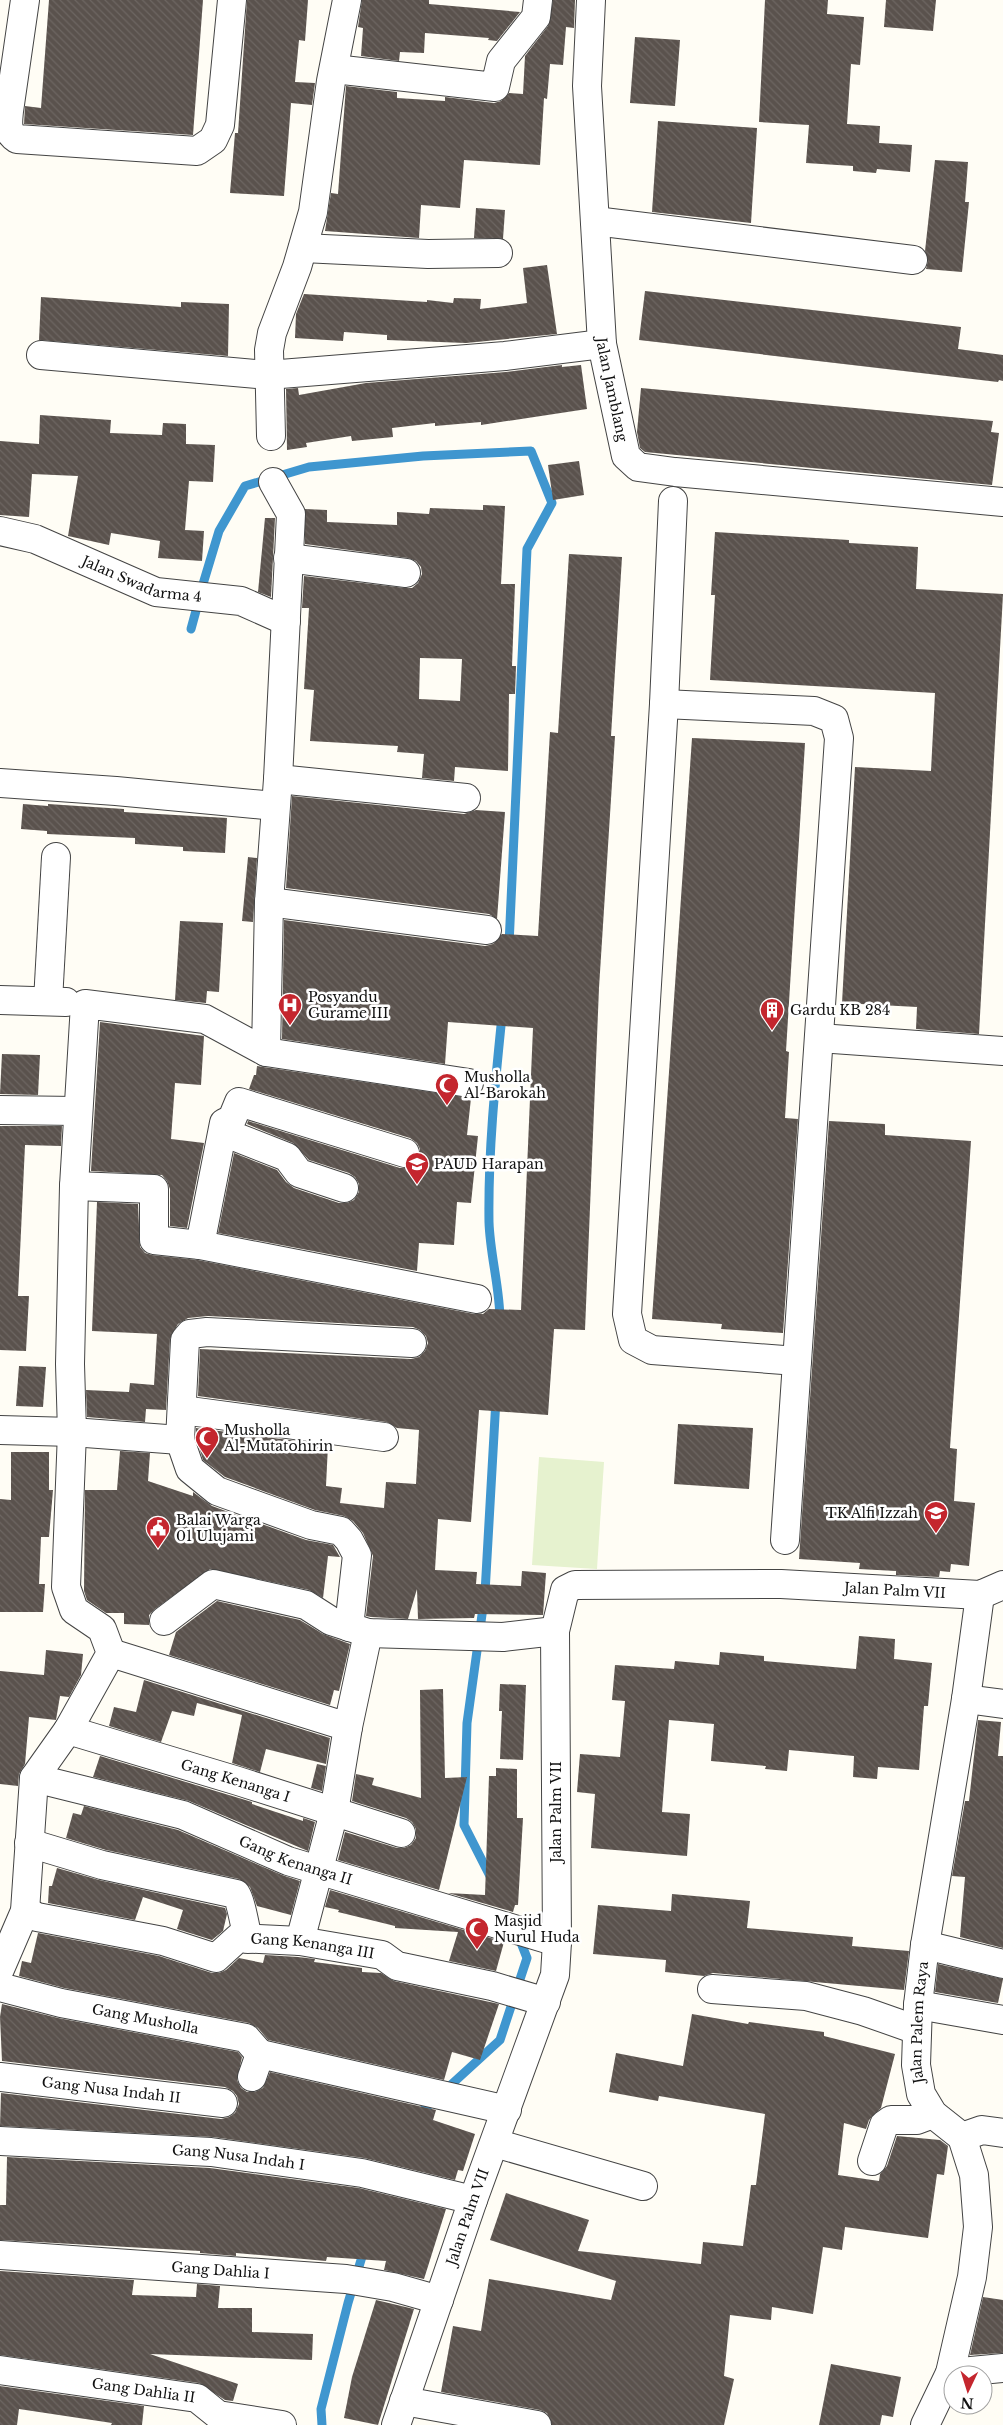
<svg xmlns="http://www.w3.org/2000/svg" width="1003" height="2425" font-family="'Libre Baskerville',serif">
	<style>
		.pitch { fill: #e6f2cf }
		.lines { fill: none; stroke-linecap: round; stroke-linejoin: round }
		.stream { stroke: #3f96cf; stroke-width: 9 }
		.building { fill: url(#building-back-hatch); fill-rule: evenodd }
		.minor-casing { stroke: #444; stroke-width: 30 }
		.minor { stroke: #fff; stroke-width: 28 }
		.labels { text-anchor: middle; dominant-baseline: central; stroke-width: 5; stroke-linejoin: round; paint-order: stroke }
		.street-label { font-size: 14px; fill: #111; stroke: #fff }
		.poi-label { font-size: 14px; fill: #111; stroke: #fff; text-anchor: start }
	</style>
	<defs>
		<pattern id="building-back-hatch" width="6" height="6" patternUnits="userSpaceOnUse" patternTransform="scale(1.25)"><rect width="6" height="6" fill="#5a524d"/><path d="M-1 5l2 2M0 0l6 6M5-1l2 2" fill="none" stroke="#6d6662"/></pattern>
	</defs>
	<rect width="100%" height="100%" fill="#fffdf5"/>
	<polygon class="pitch" points="539,1457 604,1462 597,1569 532,1565"/>
	<g class="lines">
		<g class="stream">
			<polyline points="203,584 219,531 245,486 309,467 423,456 531,451 552,503 527,549 509,945"/>
			<polyline points="191,629 197,607"/>
			<path d="M 500,1321 C 500,1288 490,1255 489,1222 C 488,1153 495,1084 502,1016"/>
			<polyline points="491,1878 464,1825 467,1723 485,1593 496,1399"/>
			<polyline points="418,2115 500,2040 527,1958 518,1935"/>
			<polyline points="322,2425 321,2409 348,2303 364,2250"/>
		</g>
	</g>
	<g class="building">
		<polygon points="49,0 203,0 193,135 24,124 25,106 41,108"/>
		<polygon points="247,0 308,0 305,41 299,40 295,82 315,83 312,105 291,103 284,196 230,193 235,133 238,133"/>
		<polygon points="362,0 429,0 429,4 520,12 497,41 488,40 489,38 425,33 424,53 400,52 399,61 361,56 363,28 358,27"/>
		<polygon points="553,0 575,0 574,28 566,27 563,65 550,64 547,99 544,98 540,165 464,160 460,208 421,205 419,238 325,231 331,193 338,194 346,86 397,92 397,98 445,101 445,97 494,103 501,101 509,93 523,94 525,56 548,26"/>
		<polygon points="765,0 828,0 827,14 864,17 860,65 851,64 847,124 880,126 879,143 912,145 910,172 877,169 876,173 853,171 853,166 806,163 809,125 759,122"/>
		<polygon points="886,0 936,0 933,31 884,27"/>
		<polygon points="635,37 680,40 675,106 630,103"/>
		<polygon points="658,121 757,128 751,223 652,212"/>
		<polygon points="935,160 968,162 965,202 969,202 962,272 926,269 928,261 925,251"/>
		<polygon points="476,208 505,210 503,239 474,238"/>
		<polygon points="547,265 557,334 466,343 387,340 387,335 344,332 343,341 295,338 296,314 304,294 427,302 427,300 453,303 454,298 481,299 480,309 527,303 523,268"/>
		<polygon points="645,291 961,327 958,349 1003,355 1003,381 999,380 998,382 639,340"/>
		<polygon points="41,297 181,307 181,302 229,304 228,356 39,340"/>
		<polygon points="562,365 562,367 581,365 587,409 481,425 481,422 435,426 435,423 392,428 393,437 352,441 351,436 306,443 307,447 287,450 286,389 298,388 299,395 366,383 506,372"/>
		<polygon points="641,388 993,421 991,432 999,433 992,485 645,452 640,448 637,432"/>
		<polygon points="40,415 111,420 110,433 162,435 163,423 186,424 186,444 215,445 213,482 189,481 185,530 204,531 202,561 158,558 160,541 111,533 109,545 68,536 78,476 32,474 29,517 0,515 0,441 39,444"/>
		<polygon points="579,461 584,495 553,500 548,465"/>
		<path d="M 483,505 L 505,506 L 501,584 L 515,584 L 512,666 L 516,666 L 515,694 L 509,694 L 508,771 L 455,767 L 454,781 L 422,778 L 424,754 L 397,752 L 398,746 L 310,741 L 314,690 L 304,689 L 309,608 L 302,608 L 304,576 L 405,588 L 412,588 L 418,583 L 422,574 L 421,567 L 416,561 L 408,558 L 305,544 L 305,509 L 327,510 L 327,522 L 397,525 L 397,512 L 429,514 L 430,508 L 483,510 ZM 420,658 L 462,659 L 460,701 L 419,699 Z"/>
		<polygon points="265,518 275,518 271,597 258,592"/>
		<polygon points="715,532 849,540 849,543 918,547 916,589 1003,594 979,1034 916,1029 917,1007 842,1003 855,767 931,771 935,693 710,680 715,595 711,595"/>
		<polygon points="569,554 622,557 611,736 615,736 599,988 585,1330 554,1329 548,1415 479,1410 471,1522 438,1519 435,1570 477,1572 476,1584 521,1586 522,1571 546,1573 543,1615 475,1614 474,1618 418,1619 417,1589 408,1619 371,1617 366,1616 373,1556 363,1533 353,1521 344,1516 315,1510 225,1477 203,1460 199,1447 200,1440 196,1438 196,1428 328,1445 326,1486 342,1488 340,1503 384,1508 386,1482 416,1484 419,1430 397,1428 386,1422 198,1396 200,1349 411,1359 419,1357 425,1351 428,1343 426,1336 420,1330 413,1327 208,1316 188,1318 178,1324 170,1339 166,1410 146,1409 145,1422 87,1417 86,1390 129,1392 130,1383 154,1385 157,1334 92,1331 97,1202 138,1204 140,1247 145,1253 152,1255 198,1260 474,1314 483,1314 489,1309 521,1310 533,1028 448,1022 445,1064 282,1039 284,920 485,946 493,944 502,934 538,936 550,732 558,733"/>
		<polygon points="692,738 805,743 786,1051 789,1052 785,1118 798,1119 783,1333 721,1329 722,1324 652,1319"/>
		<polygon points="292,796 464,814 476,810 505,812 497,919 489,914 286,888"/>
		<polygon points="23,804 48,806 48,804 124,809 124,812 227,818 225,853 183,851 183,847 135,844 135,838 47,834 47,831 21,829"/>
		<polygon points="248,857 257,858 253,922 242,921"/>
		<polygon points="180,921 223,923 219,992 207,991 206,1003 175,1000"/>
		<polygon points="100,1022 204,1036 201,1085 175,1083 171,1139 204,1143 187,1228 170,1226 170,1189 167,1181 162,1175 91,1171"/>
		<polygon points="2,1054 40,1055 38,1095 0,1094"/>
		<polygon points="257,1066 471,1098 467,1135 478,1136 471,1203 457,1202 454,1245 419,1243 417,1271 218,1233 234,1153 277,1170 286,1182 294,1188 339,1203 347,1203 354,1200 359,1192 359,1184 355,1177 349,1173 309,1160 293,1143 247,1124 248,1121 400,1168 408,1168 415,1165 420,1157 420,1149 417,1143 410,1138 249,1089 254,1075 256,1075"/>
		<polygon points="829,1121 885,1124 885,1135 971,1141 950,1448 957,1449 954,1501 975,1503 969,1566 951,1564 950,1572 940,1571 939,1577 896,1575 896,1571 859,1569 860,1563 799,1559"/>
		<polygon points="0,1126 62,1126 61,1146 25,1145 18,1296 29,1296 26,1351 0,1350"/>
		<polygon points="19,1366 46,1367 43,1407 16,1406"/>
		<polygon points="678,1424 753,1428 749,1489 674,1484"/>
		<polygon points="120,1451 150,1453 148,1481 193,1496 193,1492 212,1506 306,1540 333,1545 340,1557 328,1556 323,1598 309,1590 210,1569 155,1609 149,1615 149,1625 124,1624 124,1613 106,1613 87,1600 84,1591 85,1490 117,1490"/>
		<polygon points="11,1452 49,1452 49,1490 53,1490 49,1537 41,1537 39,1584 45,1584 43,1612 0,1612 0,1499 11,1500"/>
		<polygon points="217,1601 300,1620 323,1634 350,1644 339,1691 334,1690 330,1705 169,1655 176,1632"/>
		<polygon points="859,1636 895,1639 894,1659 932,1663 928,1706 924,1706 919,1770 878,1767 877,1779 853,1777 854,1756 789,1750 787,1771 765,1769 766,1766 711,1761 714,1724 669,1720 662,1812 690,1814 687,1856 591,1848 595,1794 577,1792 580,1754 620,1757 625,1701 612,1700 615,1665 674,1669 675,1661 719,1665 720,1652 764,1656 764,1661 856,1669"/>
		<polygon points="46,1650 83,1654 81,1675 69,1697 60,1696 56,1720 29,1717 25,1764 19,1774 18,1786 0,1784 0,1671 44,1675"/>
		<polygon points="144,1680 330,1738 326,1764 266,1749 260,1772 232,1763 242,1715 197,1703 194,1716 172,1711 161,1742 109,1726 114,1707 136,1712"/>
		<polygon points="500,1684 526,1685 523,1760 500,1759 502,1711 499,1711"/>
		<polygon points="443,1689 445,1778 467,1777 439,1890 338,1860 345,1832 397,1848 404,1848 411,1845 416,1838 416,1829 412,1822 406,1818 352,1801 356,1774 374,1778 372,1785 421,1798 420,1690"/>
		<polygon points="978,1720 1001,1722 998,1756 1003,1756 1003,1948 960,1937 965,1877 952,1876 965,1801 969,1801"/>
		<polygon points="100,1756 252,1802 252,1804 303,1821 303,1818 315,1822 308,1851 189,1801 93,1777"/>
		<polygon points="317,1764 326,1766 322,1791 311,1788"/>
		<polygon points="496,1768 517,1769 517,1818 523,1818 518,1905 515,1905 513,1912 448,1893 485,1895 489,1776 496,1776"/>
		<polygon points="84,1806 178,1830 282,1875 300,1881 291,1915 257,1906 250,1887 239,1879 106,1850 66,1838 73,1813 81,1815"/>
		<polygon points="57,1868 99,1880 225,1908 227,1914 223,1931 212,1940 177,1929 183,1910 143,1897 135,1920 48,1903 49,1886 52,1886"/>
		<polygon points="330,1890 504,1942 496,1971 449,1961 458,1932 395,1928 395,1926 338,1912 339,1910 325,1907"/>
		<polygon points="672,1894 750,1901 747,1928 853,1937 852,1946 909,1951 904,1990 713,1973 704,1976 665,1972 666,1960 593,1954 598,1905 671,1911"/>
		<polygon points="38,1933 159,1956 212,1973 219,1973 226,1970 239,1958 263,1963 265,1955 298,1957 315,1959 314,1962 362,1968 362,1972 381,1973 394,1981 499,2004 480,2060 452,2052 444,2080 268,2040 258,2028 249,2023 64,1988 19,1976 22,1961 31,1963"/>
		<polygon points="938,1964 1003,1979 998,2003 935,1992"/>
		<polygon points="2,2004 58,2018 238,2052 242,2057 237,2080 241,2088 247,2092 255,2092 263,2088 270,2072 436,2110 433,2120 475,2134 463,2171 458,2170 455,2180 364,2158 213,2137 0,2126 1,2093 221,2119 229,2117 235,2113 239,2104 237,2096 233,2091 225,2087 2,2061 0,2017"/>
		<polygon points="692,2014 748,2024 749,2022 824,2032 824,2036 895,2054 881,2108 869,2120 866,2129 844,2123 838,2175 879,2181 880,2174 887,2166 897,2136 940,2140 948,2146 944,2175 937,2174 928,2238 845,2227 842,2250 823,2247 813,2314 772,2307 771,2320 730,2315 724,2376 734,2379 724,2425 552,2425 547,2413 540,2410 441,2392 453,2326 481,2331 489,2279 611,2300 616,2281 490,2240 506,2193 589,2220 578,2251 701,2264 703,2242 743,2246 751,2185 756,2185 765,2114 659,2096 658,2101 609,2092 616,2053 683,2066"/>
		<polygon points="7,2157 210,2168 359,2188 446,2209 424,2279 384,2270 386,2261 327,2257 326,2261 236,2253 236,2256 200,2253 200,2251 0,2240 0,2205 6,2205"/>
		<polygon points="0,2271 134,2280 132,2295 196,2297 197,2284 220,2286 218,2308 252,2308 252,2332 313,2334 312,2360 150,2354 238,2384 233,2401 225,2400 199,2383 0,2355"/>
		<polygon points="983,2297 1003,2300 1003,2353 970,2355"/>
		<polygon points="376,2300 414,2309 378,2425 344,2418 352,2377"/>
		<polygon points="831,2364 901,2377 893,2417 882,2415 880,2425 819,2425"/>
		<polygon points="0,2386 144,2406 142,2425 111,2425 112,2423 19,2409 17,2425 0,2425"/>
	</g>
	<g class="lines">
		<g class="minor-casing">
			<g id="minor">
				<path d="M 25,0 L 9,111 C 8,122 6,132 17,139 L 197,151 L 213,140 L 220,125 L 232,0"/>
				<path id="s1" d="M 591,0 L 587,86 L 602,344 L 626,456 L 638,467 L 675,472 L 1003,502"/>
				<polyline points="334,69 495,87 501,61 536,17 538,0"/>
				<polyline points="595,221 913,260"/>
				<polyline points="303,248 428,254 498,253"/>
				<polyline points="41,355 268,375 505,356 602,344"/>
				<polyline points="271,436 269,350 272,333 297,267 313,212 331,81 347,0"/>
				<polyline points="673,501 664,704 627,1314 633,1340 652,1350 797,1361"/>
				<path id="s2" d="M 0,531 L 35,539 L 156,592 L 241,601 L 286,621"/>
				<polyline points="288,558 406,573"/>
				<polyline points="664,704 814,711 834,719 839,738 785,1540"/>
				<polyline points="278,779 466,798"/>
				<polyline points="0,783 116,791 275,806"/>
				<polyline points="269,902 487,930"/>
				<polyline points="0,1000 66,1002"/>
				<polyline points="48,1001 56,857"/>
				<polyline points="819,1038 1003,1051"/>
				<polyline points="266,1052 469,1083"/>
				<polyline points="0,1110 77,1111"/>
				<polyline points="223,1132 287,1157 299,1173 344,1188"/>
				<polyline points="74,1186 154,1189 154,1240 200,1245 477,1299"/>
				<polyline points="200,1245 224,1123 232,1119 239,1102 405,1153"/>
				<polyline points="182,1410 384,1437"/>
				<polyline points="0,1430 72,1432 180,1440"/>
				<polyline points="164,1621 213,1584 306,1605 331,1621 368,1633 503,1637 555,1631"/>
				<polyline points="349,1627 357,1555 349,1540 341,1531 311,1525 217,1491 190,1469 180,1440 185,1340 190,1334 207,1332 412,1343"/>
				<polyline points="111,1653 348,1727 368,1633"/>
				<polyline points="966,1699 1003,1704"/>
				<path id="s3" d="M 68,1730 L 238,1781 L 401,1833"/>
				<path id="s4" d="M 34,1778 L 183,1815 L 288,1861 L 557,1942"/>
				<path d="M 29,1843 L 102,1865 L 236,1894 C 241,1901 245,1927 248,1939"/>
				<path id="s5" d="M 25,1911 L 37,1917 L 163,1941 L 216,1958 L 238,1938 L 300,1941 L 382,1955 L 397,1966 L 492,1986 L 546,2002"/>
				<polyline points="300,1941 334,1812 348,1727"/>
				<polyline points="925,1945 1003,1964"/>
				<polyline points="0,1969 25,1911 34,1778 68,1730 111,1653 102,1629 74,1610 66,1587 72,1432 70,1364 74,1186 85,1004 205,1019 266,1052 269,902 278,779 291,514 273,482"/>
				<path id="s6" d="M 0,1987 L 61,2003 L 246,2038 L 260,2054 L 252,2077"/>
				<polyline points="712,1989 806,1996 863,2011 917,2030"/>
				<polyline points="918,2005 1003,2020"/>
				<polyline points="260,2054 507,2110"/>
				<path id="s7" d="M 0,2077 L 223,2103"/>
				<polyline points="962,2137 982,2130 1003,2133"/>
				<path id="s8" d="M 0,2141 L 211,2152 L 362,2173 L 473,2200"/>
				<polyline points="495,2143 643,2186"/>
				<polyline points="872,2161 884,2125 891,2120 917,2120 933,2114"/>
				<path id="s9" d="M 0,2255 L 346,2279 L 393,2287 L 439,2300"/>
				<path id="s10" d="M 0,2370 L 197,2398 L 218,2415 L 282,2425"/>
				<polyline points="950,2373 1003,2368"/>
				<polyline points="404,2401 537,2425"/>
				<path id="s11" d="M 396,2425 L 473,2200 L 555,1975 L 557,1942 L 555,1631 L 565,1590 L 575,1585 L 781,1584 L 980,1595 L 1003,1585"/>
				<path id="s12" d="M 925,2425 L 950,2373 L 972,2277 L 978,2227 L 974,2175 L 962,2137 L 933,2114 L 921,2094 L 916,2065 L 918,2005 L 925,1945 L 966,1699 L 980,1595"/>
			</g>
		</g>
		<use href="#minor" class="minor"/>
	</g>
	<defs>
		<g id="hospital-pin" transform="scale(1.25)"><path d="M0 17L-7.5 6A9.5 9.5 0 1 1 7.5 6Z" fill="#c4262e" stroke="#fff"/><path d="M-5-5h3v3.5h4V-5h3V5h-3V1.5h-4V5h-3Z" fill="#fff"/></g>
		<g id="building-pin" transform="scale(1.25)"><path d="M0 17L-7.5 6A9.5 9.5 0 1 1 7.5 6Z" fill="#c4262e" stroke="#fff"/><path d="M-4-6H4V6H1V3H-1V6H-4ZM-2.5-4.3h1.7v1.8h-1.7ZM.8-4.3h1.7v1.8H.8ZM-2.5-1h1.7V.8h-1.7ZM.8-1h1.7V.8H.8Z" fill="#fff"/></g>
		<g id="mosque-pin" transform="scale(1.25)"><path d="M0 17L-7.5 6A9.5 9.5 0 1 1 7.5 6Z" fill="#c4262e" stroke="#fff"/><path d="M3.5-4.9A6 6 0 1 0 3.5 4.9A5 5 0 1 1 3.5-4.9Z" fill="#fff"/></g>
		<g id="school-pin" transform="scale(1.25)"><path d="M0 17L-7.5 6A9.5 9.5 0 1 1 7.5 6Z" fill="#c4262e" stroke="#fff"/><path d="M0-5L7-2L0 1L-7-2ZM-4 1L0 2.5L4 1V4Q0 6-4 4Z" fill="#fff"/></g>
		<g id="civic-pin" transform="scale(1.25)"><path d="M0 17L-7.5 6A9.5 9.5 0 1 1 7.5 6Z" fill="#c4262e" stroke="#fff"/><path d="M-.6-6.5H3V-4.5H.6V-3L4-1V1h2V6H-6V1h2V-1L-.6-3ZM-1.2 2.5V6h2.4V2.5Z" fill="#fff"/></g>
	</defs>
	<g fill-rule="evenodd">
		<use href="#hospital-pin" x="290" y="1005"/>
		<use href="#building-pin" x="772" y="1010"/>
		<use href="#mosque-pin" x="447" y="1085"/>
		<use href="#school-pin" x="417" y="1164"/>
		<use href="#mosque-pin" x="207" y="1438"/>
		<use href="#school-pin" x="936" y="1513"/>
		<use href="#civic-pin" x="158" y="1528"/>
		<use href="#mosque-pin" x="477" y="1929"/>
	</g>
	<g class="labels">
		<g class="street-label">
			<text stroke="none"><textPath href="#s1" startOffset="391">Jalan Jamblang</textPath></text>
			<text stroke="none"><textPath href="#s2" startOffset="151">Jalan Swadarma 4</textPath></text>
			<text stroke="none"><textPath href="#s11" startOffset="1195">Jalan Palm VII</textPath></text>
			<text stroke="none"><textPath href="#s3" startOffset="175">Gang Kenanga I</textPath></text>
			<text transform="translate(556 1812) rotate(-90)">Jalan Palm VII</text>
			<text stroke="none"><textPath href="#s4" startOffset="275">Gang Kenanga II</textPath></text>
			<text stroke="none"><textPath href="#s5" startOffset="302">Gang Kenanga III</textPath></text>
			<text stroke="none"><textPath href="#s6" startOffset="149">Gang Musholla</textPath></text>
			<text stroke="none"><textPath href="#s12" startOffset="431">Jalan Palem Raya</textPath></text>
			<text stroke="none"><textPath href="#s7" startOffset="112">Gang Nusa Indah II</textPath></text>
			<text stroke="none"><textPath href="#s8" startOffset="239">Gang Nusa Indah I</textPath></text>
			<text stroke="none"><textPath href="#s11" startOffset="220">Jalan Palm VII</textPath></text>
			<text stroke="none"><textPath href="#s9" startOffset="221">Gang Dahlia I</textPath></text>
			<text stroke="none"><textPath href="#s10" startOffset="145">Gang Dahlia II</textPath></text>
		</g>
		<g class="poi-label">
			<text x="308" y="997">Posyandu<tspan x="308" dy="16">Gurame III</tspan></text>
			<text x="790" y="1010">Gardu KB 284</text>
			<text x="464" y="1077">Musholla<tspan x="464" dy="16">Al-Barokah</tspan></text>
			<text x="434" y="1164">PAUD Harapan</text>
			<text x="224" y="1430">Musholla<tspan x="224" dy="16">Al-Mutatohirin</tspan></text>
			<text x="918" y="1513" text-anchor="end">TK Alfi Izzah</text>
			<text x="176" y="1520">Balai Warga<tspan x="176" dy="16">01 Ulujami</tspan></text>
			<text x="494" y="1921">Masjid<tspan x="494" dy="16">Nurul Huda</tspan></text>
		</g>
	</g>
	<g transform="translate(968 2390) rotate(184)"><circle r="24" fill="#ffffff" stroke="#a0a0a0"/>
	<path d="M0-4L9 19L0 12L-9 19Z" fill="#c4262e"/>
	<text y="-8" font-size="14" font-weight="bold" text-anchor="middle" fill="#111111">N</text>
	</g>
</svg>
